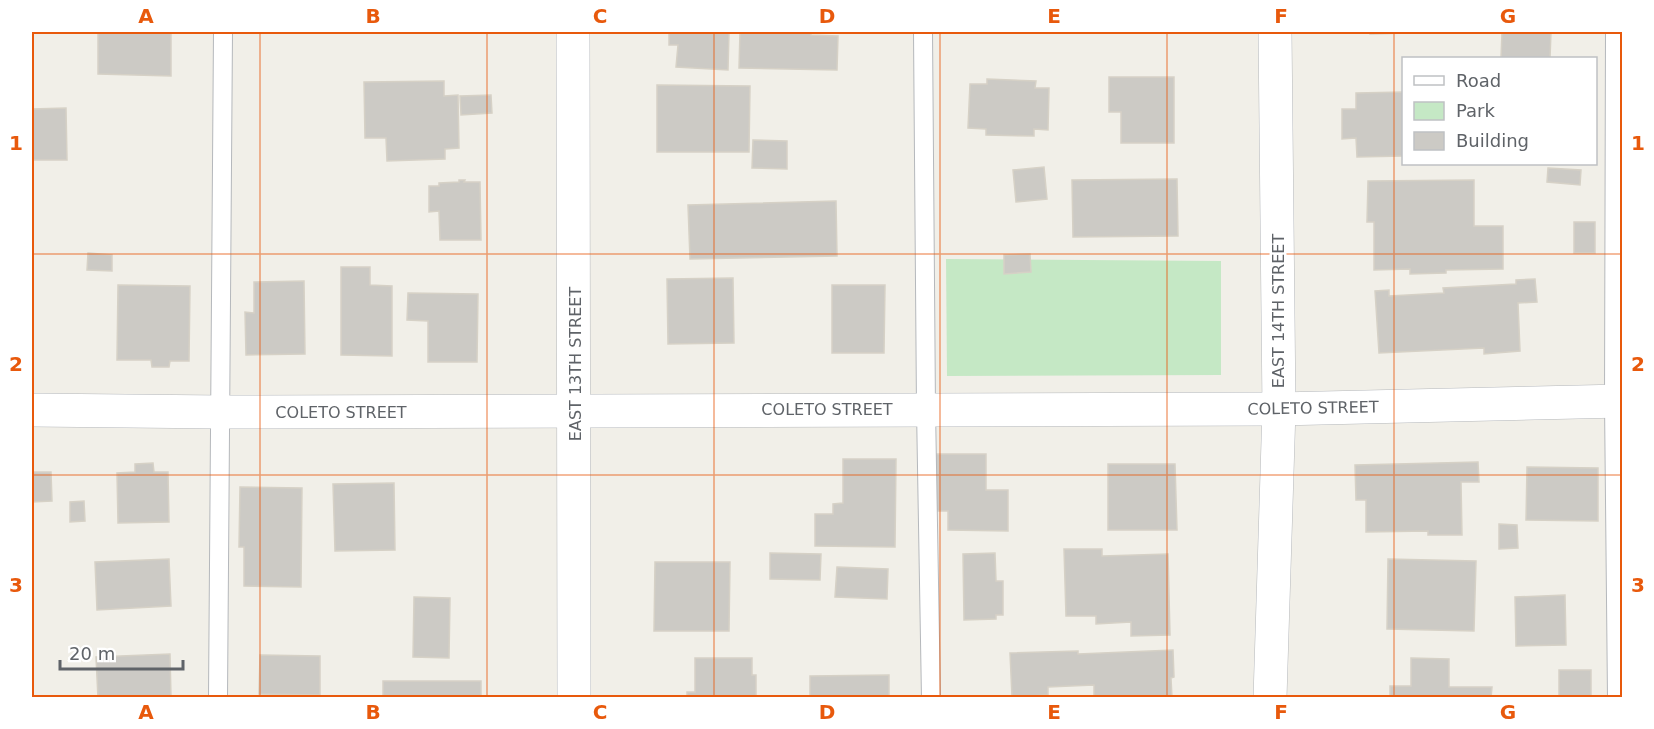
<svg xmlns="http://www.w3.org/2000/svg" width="1654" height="729" font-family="'DejaVu Sans',sans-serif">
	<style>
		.green { fill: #c5e8c5 }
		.building { fill: #cccac5; stroke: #d6d1c6; stroke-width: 1.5 }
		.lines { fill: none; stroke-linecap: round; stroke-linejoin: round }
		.lane-casing { stroke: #b5b8bc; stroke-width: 20 }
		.street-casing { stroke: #b5b8bc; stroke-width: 34 }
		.lane { stroke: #fff; stroke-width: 18 }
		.street { stroke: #fff; stroke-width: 33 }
		.grid { fill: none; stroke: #e8590c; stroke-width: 1.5; stroke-opacity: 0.55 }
		.labels { text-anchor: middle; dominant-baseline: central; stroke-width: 5; stroke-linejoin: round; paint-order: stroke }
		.street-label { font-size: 16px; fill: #5f6368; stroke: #fff }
		.neatline { fill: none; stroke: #e8590c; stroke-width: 2 }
		.grid-label { font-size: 20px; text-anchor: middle; font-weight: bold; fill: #e8590c }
	</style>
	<rect width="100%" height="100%" fill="#f1efe8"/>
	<polygon class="green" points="946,259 1221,261 1221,375 947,376"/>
	<g class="building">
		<polygon points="98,32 171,32 171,76 98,74"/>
		<polygon points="669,32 729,32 728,70 676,67 678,45 669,45"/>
		<polygon points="740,32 811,32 811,35 838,36 837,70 739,68"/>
		<polygon points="1370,32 1446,32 1370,34"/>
		<polygon points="1502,32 1551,32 1550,58 1501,58"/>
		<polygon points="1109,77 1174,77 1174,143 1121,143 1121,112 1109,112"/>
		<polygon points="987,79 1036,81 1035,88 1049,88 1048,130 1034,129 1034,136 986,135 986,129 968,128 970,84 987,84"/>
		<polygon points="444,81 444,96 458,95 459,148 445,149 445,159 387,161 386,138 365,138 364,82"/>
		<polygon points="657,85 750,86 749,152 657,152"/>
		<polygon points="1404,92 1404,156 1357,157 1356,138 1342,139 1342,109 1356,109 1356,93"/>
		<polygon points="491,95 492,113 461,115 460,96"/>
		<polygon points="66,108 67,160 32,160 32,109"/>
		<polygon points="753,140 787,141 787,169 752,168"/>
		<polygon points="1044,167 1047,199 1016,202 1013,170"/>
		<polygon points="1548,168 1581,170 1580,185 1547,182"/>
		<polygon points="1177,179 1178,236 1073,237 1072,180"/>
		<polygon points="459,180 465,180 464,182 480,182 481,240 440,240 439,211 429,212 429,186 439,186 439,183 459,182"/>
		<polygon points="1474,180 1474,226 1503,226 1503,269 1446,270 1446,273 1410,274 1410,269 1374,270 1374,222 1367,222 1368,181"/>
		<polygon points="836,201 837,256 690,259 688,205"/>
		<rect x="1574" y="222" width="21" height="31"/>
		<polygon points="88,253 112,255 112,271 87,270"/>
		<polygon points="1030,254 1031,272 1004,274 1004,255"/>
		<polygon points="341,267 370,267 370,285 392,286 392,356 341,355"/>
		<polygon points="733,278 734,343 668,344 667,279"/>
		<polygon points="1535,279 1537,302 1518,303 1520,351 1484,354 1484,348 1379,353 1375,291 1389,290 1389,296 1444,293 1443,288 1516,284 1516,280"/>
		<polygon points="304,281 305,354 246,355 245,312 254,313 254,282"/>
		<polygon points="118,285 190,286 189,361 170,361 169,367 152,367 151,360 117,360"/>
		<polygon points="832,285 885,285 884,353 832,353"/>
		<polygon points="408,293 478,294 477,362 428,362 428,321 407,320"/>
		<polygon points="934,454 986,454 986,490 1008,490 1008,531 948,530 948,511 934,511"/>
		<polygon points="843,459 896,459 895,547 815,546 815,514 833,514 833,504 843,503"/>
		<polygon points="1478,462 1479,482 1461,482 1462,535 1428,535 1428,531 1366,532 1366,500 1356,500 1355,465"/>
		<polygon points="153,463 154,472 168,472 169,522 118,523 117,473 135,472 135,464"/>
		<polygon points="1108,464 1175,464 1177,530 1108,530"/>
		<polygon points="1527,467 1598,468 1598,521 1526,520"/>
		<polygon points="32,472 51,472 52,501 32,502"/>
		<polygon points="394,483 395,550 335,551 333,484"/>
		<polygon points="240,487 302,488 301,587 244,586 244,547 239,547"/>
		<polygon points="84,501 85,521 70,522 70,502"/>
		<polygon points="1499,524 1517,525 1518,548 1499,549"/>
		<polygon points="1064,549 1102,549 1102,556 1168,554 1170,635 1131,636 1131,622 1096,624 1096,616 1066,616"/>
		<polygon points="770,553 821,554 820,580 770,579"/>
		<polygon points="995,553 996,581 1003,581 1003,615 996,615 996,619 964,620 963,554"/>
		<polygon points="169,559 171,606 97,610 95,562"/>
		<polygon points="1388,559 1476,561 1474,631 1387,629"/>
		<polygon points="655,562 730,562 729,631 654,631"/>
		<polygon points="837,567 888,569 887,599 835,597"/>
		<polygon points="1565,595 1566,645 1516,646 1515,597"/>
		<polygon points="414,597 450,598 449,658 413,657"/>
		<polygon points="1173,650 1174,677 1171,678 1172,698 1085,698 1094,696 1094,685 1048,687 1048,695 1012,697 1010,653 1078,651 1078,654"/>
		<polygon points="170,654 171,698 98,698 96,657"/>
		<polygon points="260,655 320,656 320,695 259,694"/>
		<polygon points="695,658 752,658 752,675 756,675 756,698 687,698 687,692 695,692"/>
		<polygon points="1411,658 1449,659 1449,687 1492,687 1491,698 1390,698 1390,686 1411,686"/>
		<rect x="1559" y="670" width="32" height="27"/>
		<polygon points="889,675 889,698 810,698 810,676"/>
		<rect x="383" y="681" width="98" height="17"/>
	</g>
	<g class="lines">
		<g class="lane-casing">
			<g id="lane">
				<polyline points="923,32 926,409 931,698"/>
				<polyline points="1615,32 1614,402 1617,698"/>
				<polyline points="218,698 223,32"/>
			</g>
		</g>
		<g class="street-casing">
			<g id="street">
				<polyline points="573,32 574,698"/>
				<polyline points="32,410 221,412 1279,409 1622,401"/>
				<polyline points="1270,698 1279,409 1275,32"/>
			</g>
		</g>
		<use href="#lane" class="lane"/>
		<use href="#street" class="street"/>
	</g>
	<path class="grid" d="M 260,32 L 260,698M 487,32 L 487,698M 714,32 L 714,698M 940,32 L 940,698M 1167,32 L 1167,698M 1394,32 L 1394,698M 32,254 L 1622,254M 32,475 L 1622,475"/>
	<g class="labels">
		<g class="street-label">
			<text transform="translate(1278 311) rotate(-90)">EAST 14TH STREET</text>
			<text transform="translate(575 364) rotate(-90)">EAST 13TH STREET</text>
			<text transform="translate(1313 408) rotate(-1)">COLETO STREET</text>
			<text x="827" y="409">COLETO STREET</text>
			<text x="341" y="412">COLETO STREET</text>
		</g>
	</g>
	<rect width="1654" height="729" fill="none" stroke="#ffffff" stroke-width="66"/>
	<rect x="1402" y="57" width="195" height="108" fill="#ffffff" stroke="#bfc1c3" stroke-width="1.5"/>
	<rect x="1414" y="76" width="30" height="9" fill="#ffffff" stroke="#bfc1c3" stroke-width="1.5"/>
	<text x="1456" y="87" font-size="18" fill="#5f6368">Road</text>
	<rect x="1414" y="102" width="30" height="18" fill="#c5e8c5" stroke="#bfc1c3" stroke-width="1.5"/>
	<text x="1456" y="117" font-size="18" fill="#5f6368">Park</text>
	<rect x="1414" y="132" width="30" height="18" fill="#cccac5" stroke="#bfc1c3" stroke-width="1.5"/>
	<text x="1456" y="147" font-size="18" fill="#5f6368">Building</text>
	<path d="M60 660v9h123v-9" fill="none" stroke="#5f6368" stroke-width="3"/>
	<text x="69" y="660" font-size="18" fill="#5f6368" stroke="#ffffff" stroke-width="4.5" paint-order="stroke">20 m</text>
	<rect x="33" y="33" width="1588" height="663" class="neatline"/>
	<g class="grid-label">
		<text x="146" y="23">A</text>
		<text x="373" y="23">B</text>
		<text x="600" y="23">C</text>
		<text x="827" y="23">D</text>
		<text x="1054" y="23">E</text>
		<text x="1281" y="23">F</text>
		<text x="1508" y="23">G</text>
		<text x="16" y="150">1</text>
		<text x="1638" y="150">1</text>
		<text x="16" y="371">2</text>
		<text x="1638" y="371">2</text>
		<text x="16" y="592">3</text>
		<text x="1638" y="592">3</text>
		<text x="146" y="719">A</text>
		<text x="373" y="719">B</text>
		<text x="600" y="719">C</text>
		<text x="827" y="719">D</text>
		<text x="1054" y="719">E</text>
		<text x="1281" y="719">F</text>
		<text x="1508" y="719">G</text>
	</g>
</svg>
